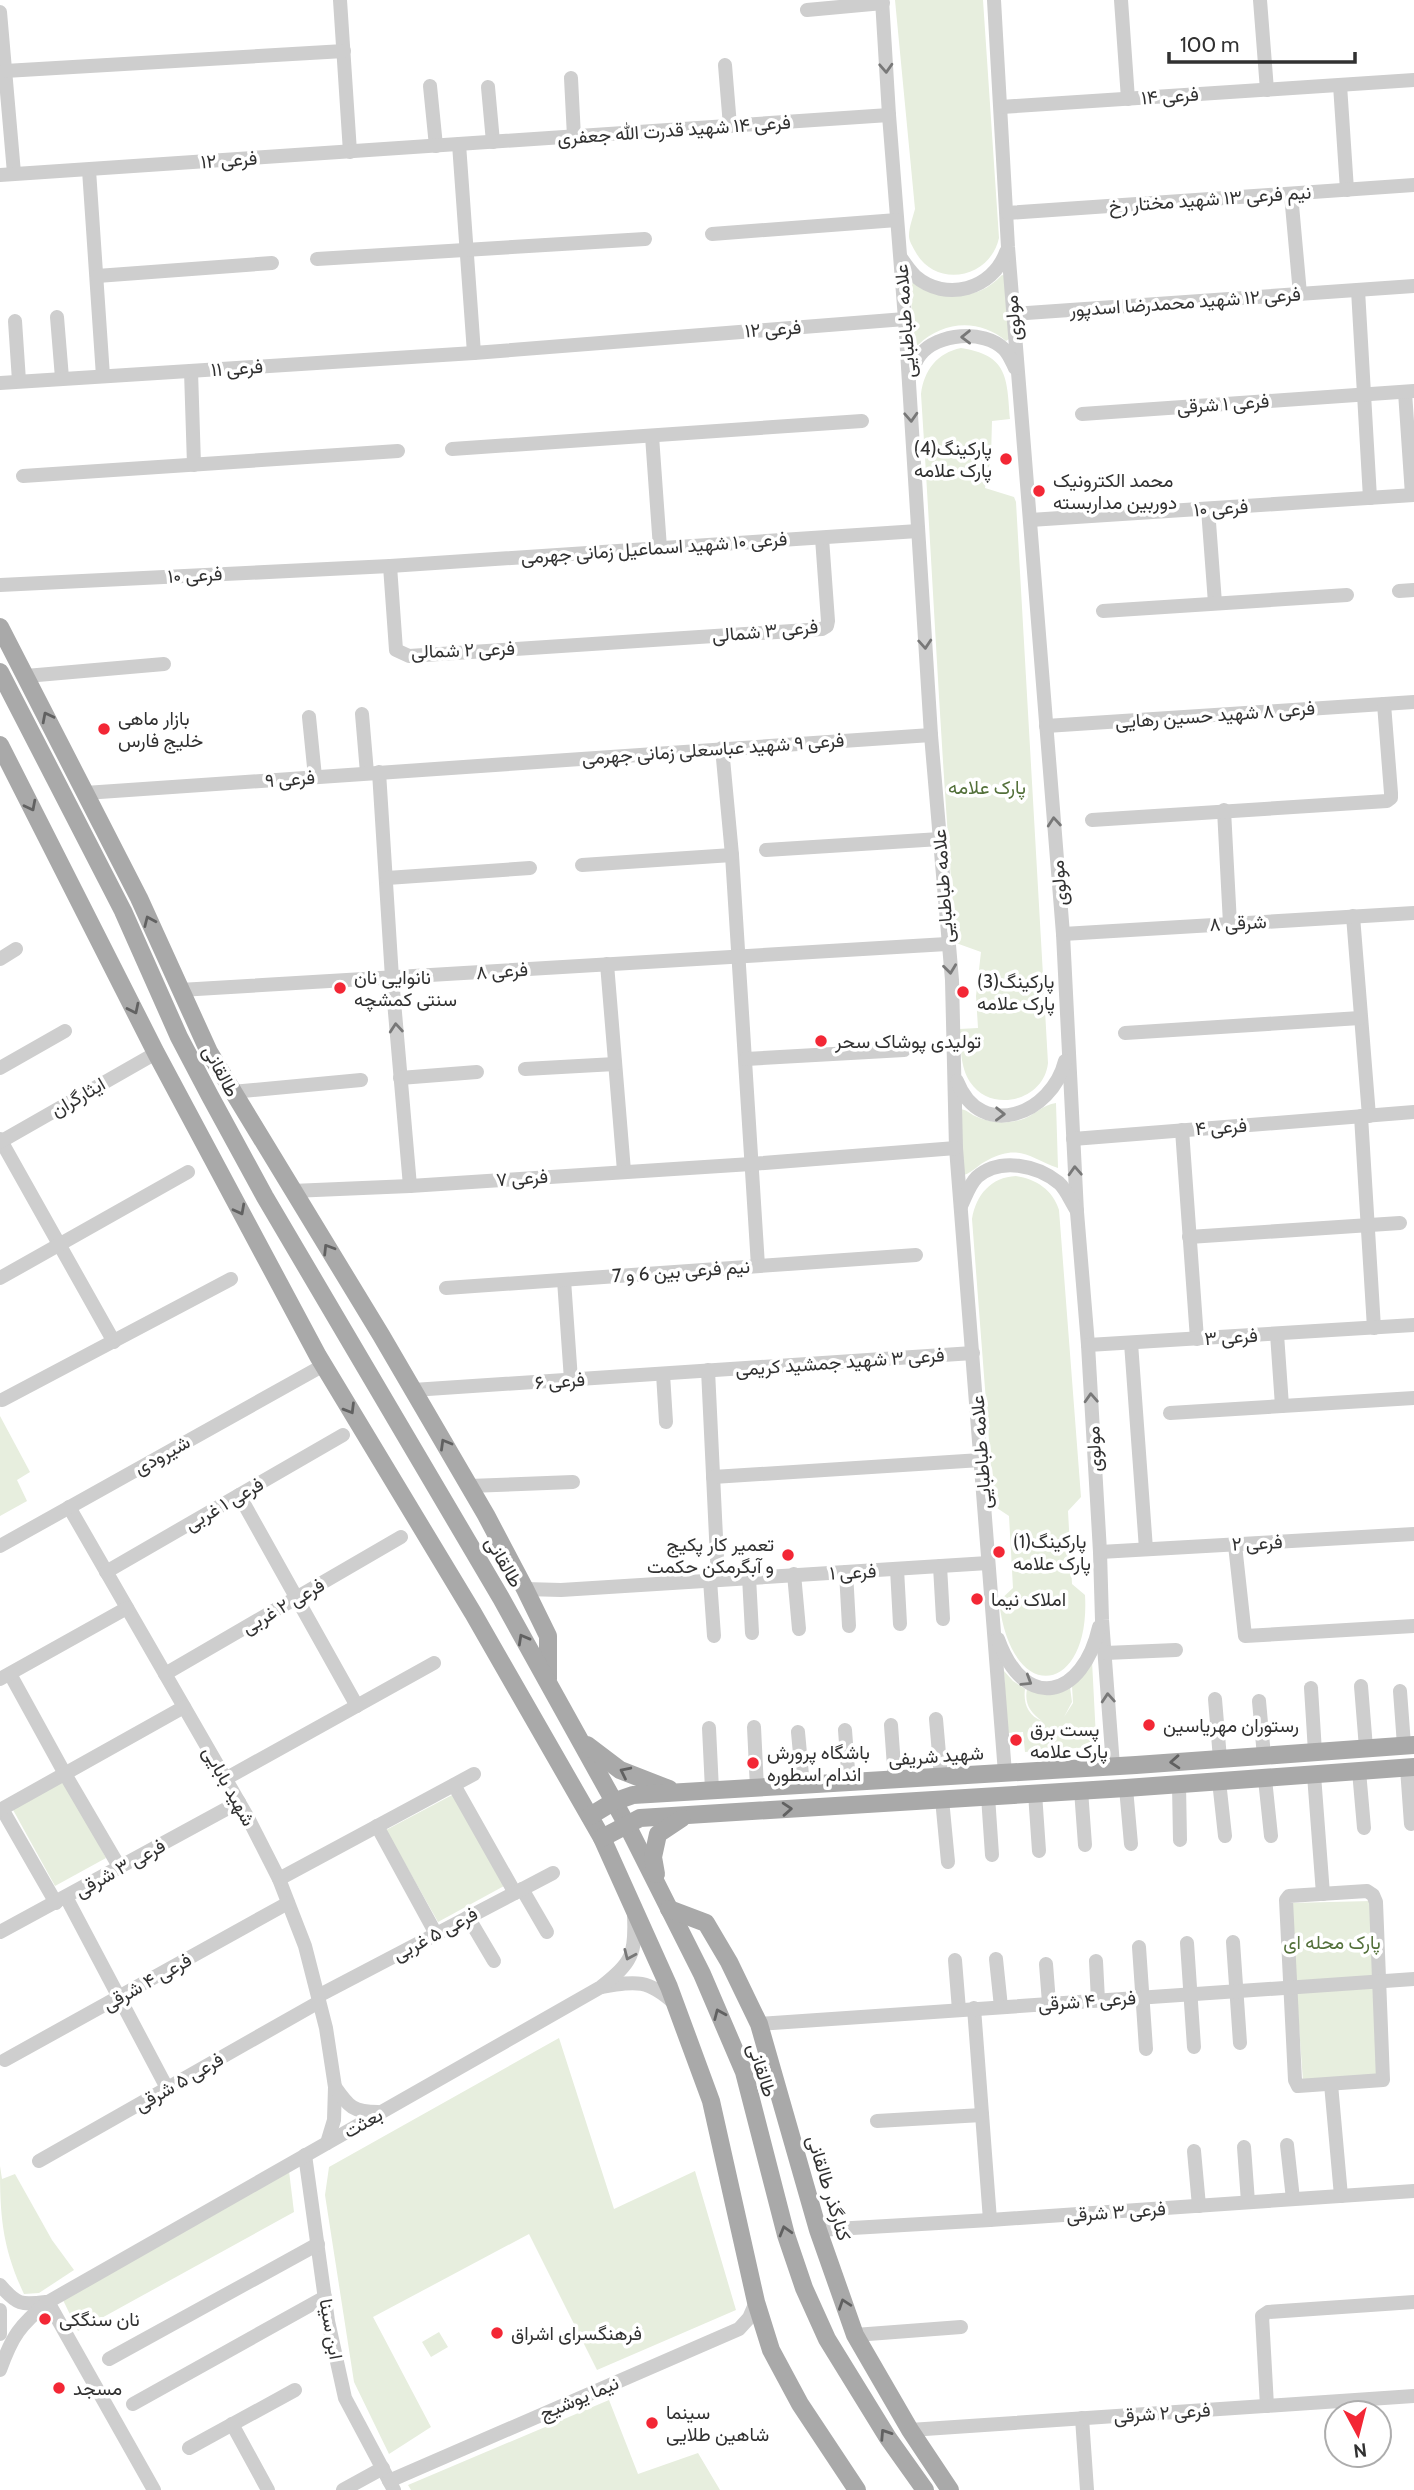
<svg xmlns="http://www.w3.org/2000/svg" width="1414" height="2490" font-family="Cabin,Vazirmatn,sans-serif">
	<style>
		.green { fill: #e7eede }
		.lines { fill: none; stroke-linecap: round; stroke-linejoin: round }
		.minor { stroke: #cecece; stroke-width: 14 }
		.major { stroke: #a9a9a9; stroke-width: 18 }
		.oneway { stroke: #787878 }
		.oneway2 { stroke: #616161 }
		.poi-dot { fill: #f32735; stroke: #fff; stroke-width: 2.5 }
		.labels { text-anchor: middle; dominant-baseline: central; stroke-width: 7; stroke-linejoin: round; paint-order: stroke }
		.street-label { font-size: 19px; fill: #313131; stroke: #fff }
		.poi-label { font-size: 19px; fill: #313131; stroke: #fff; text-anchor: start }
		.park-label { font-size: 19px; fill: #53703a; stroke: #fff }
	</style>
	<rect width="100%" height="100%" fill="#fff"/>
	<g class="green">
		<path d="M 895,0 L 983,0 L 999,238 C 990,279 935,289 915,251 C 913,247 909,241 909,236 C 909,227 913,217 915,209 Z"/>
		<path d="M 1002,275 L 1006,276 L 1009,339 L 1006,341 C 980,319 944,320 918,345 L 914,344 L 910,284 L 913,282 C 948,293 972,306 1002,275 Z"/>
		<path d="M 961,348 C 1008,355 1007,378 1010,419 L 992,421 L 991,457 L 985,488 L 1014,497 L 1016,502 L 1048,1063 C 1044,1101 991,1114 970,1082 C 960,1067 961,1046 959,1029 L 978,1028 L 976,996 L 981,952 L 956,943 C 941,761 933,577 921,394 C 924,370 937,353 961,348 Z"/>
		<path d="M 1056,1103 L 1058,1168 C 1031,1159 1020,1143 988,1160 C 979,1164 973,1172 964,1175 L 960,1109 C 967,1110 969,1113 975,1116 C 989,1123 1006,1124 1020,1120 C 1033,1117 1043,1104 1056,1103 Z"/>
		<path d="M 1016,1176 C 1036,1179 1053,1190 1059,1210 L 1081,1497 L 1068,1511 L 1072,1584 L 1085,1595 C 1091,1695 1011,1708 999,1601 L 1013,1588 L 1009,1516 L 994,1506 L 972,1219 C 976,1195 991,1177 1016,1176 Z"/>
		<polygon points="0,1416 30,1472 17,1480 27,1501 0,1516"/>
		<path d="M 1092,1661 L 1096,1738 L 1095,1744 L 1090,1747 L 1025,1752 L 1023,1732 L 1007,1733 L 1004,1671 L 1013,1681 L 1025,1689 C 1023,1703 1028,1716 1042,1721 C 1031,1713 1024,1704 1027,1689 L 1070,1687 L 1072,1702 L 1064,1717 L 1073,1703 L 1072,1686 Z"/>
		<polygon points="64,1780 106,1858 55,1886 12,1808"/>
		<polygon points="454,1794 504,1886 438,1922 386,1830"/>
		<polygon points="1371,1901 1378,2076 1303,2081 1290,1903"/>
		<polygon points="559,2038 614,2209 695,2171 736,2310 597,2370 529,2234 373,2317 431,2427 389,2454 354,2382 325,2195 329,2167"/>
		<path d="M 0,2166 L 2,2179 L 15,2174 L 52,2240 L 74,2270 L 39,2293 L 24,2294 C 2,2247 0,2216 0,2166 Z"/>
		<polygon points="289,2171 294,2212 78,2331 63,2300"/>
		<polygon points="439,2332 448,2347 431,2357 422,2342"/>
		<polygon points="609,2400 638,2474 698,2453 720,2490 411,2490 408,2485"/>
	</g>
	<g class="lines">
		<g class="minor">
			<polyline points="340,0 350,152"/>
			<polyline points="882,0 889,115 905,319 931,735 952,980 956,1148 1005,1773"/>
			<polyline points="994,0 1008,247 1063,934 1077,1212 1088,1345 1100,1552 1102,1620 1113,1766"/>
			<polyline points="1121,0 1128,99"/>
			<polyline points="1260,0 1267,90"/>
			<polyline points="807,10 883,3"/>
			<polyline points="0,12 14,173"/>
			<polyline points="725,65 730,126"/>
			<polyline points="5,71 344,51"/>
			<polyline points="571,78 574,137"/>
			<polyline points="1340,85 1347,190"/>
			<polyline points="430,86 436,146"/>
			<polyline points="488,87 493,142"/>
			<polyline points="1001,107 1414,80"/>
			<polyline points="459,144 474,353"/>
			<polyline points="89,170 103,376"/>
			<polyline points="0,175 889,115"/>
			<polyline points="1291,194 1300,294"/>
			<polyline points="1007,213 1414,185"/>
			<polyline points="712,234 897,220"/>
			<path d="M 901,258 C 905,264 910,271 915,276 C 946,303 993,289 1006,252"/>
			<polyline points="317,259 645,239"/>
			<polyline points="97,276 272,263"/>
			<polyline points="1358,290 1370,498"/>
			<polyline points="1013,314 1414,286"/>
			<polyline points="57,317 62,378"/>
			<polyline points="15,321 19,381"/>
			<polyline points="191,371 194,465"/>
			<path d="M 911,375 C 913,368 915,361 920,355 C 937,333 984,329 1004,349 C 1009,354 1012,362 1015,368"/>
			<polyline points="0,383 474,353 905,319"/>
			<polyline points="1405,392 1412,495"/>
			<polyline points="1082,414 1414,391"/>
			<polyline points="652,436 660,548"/>
			<polyline points="452,449 862,421"/>
			<polyline points="23,476 398,451"/>
			<polyline points="1208,509 1215,603"/>
			<polyline points="1030,520 1414,495"/>
			<polyline points="390,566 396,650 409,656 822,629 827,626 828,621 822,538"/>
			<polyline points="0,585 390,566 918,531"/>
			<polyline points="1399,591 1414,590"/>
			<polyline points="1103,611 1347,595"/>
			<polyline points="26,676 164,664"/>
			<polyline points="362,714 367,773"/>
			<polyline points="309,717 315,777"/>
			<polyline points="1046,726 1414,702"/>
			<polyline points="722,748 732,855 758,1266"/>
			<polyline points="379,772 392,978 410,1186"/>
			<polyline points="85,793 931,735"/>
			<polyline points="1224,810 1230,924"/>
			<polyline points="1092,820 1387,801 1391,798 1391,793 1384,704"/>
			<polyline points="766,850 940,839"/>
			<polyline points="582,865 732,855"/>
			<polyline points="387,878 530,868"/>
			<polyline points="1353,916 1369,1116"/>
			<polyline points="1063,934 1414,913"/>
			<polyline points="0,959 16,949"/>
			<polyline points="607,964 624,1171"/>
			<polyline points="180,990 947,944"/>
			<polyline points="1125,1033 1360,1018"/>
			<polyline points="746,1059 904,1050"/>
			<polyline points="0,1068 65,1031"/>
			<polyline points="525,1069 615,1064"/>
			<polyline points="400,1078 477,1072"/>
			<path d="M 957,1081 C 981,1142 1052,1114 1065,1061"/>
			<polyline points="232,1092 361,1080"/>
			<polyline points="1361,1116 1374,1328"/>
			<polyline points="1182,1130 1197,1339"/>
			<polyline points="0,1139 114,1342"/>
			<polyline points="1073,1139 1414,1112"/>
			<polyline points="0,1142 156,1053"/>
			<polyline points="292,1191 410,1186 751,1164 956,1148"/>
			<path d="M 961,1206 C 966,1196 969,1185 977,1177 C 1000,1157 1037,1165 1059,1183 C 1066,1189 1071,1202 1077,1211"/>
			<polyline points="1189,1237 1400,1223"/>
			<polyline points="0,1278 188,1172"/>
			<polyline points="564,1280 571,1380"/>
			<polyline points="446,1288 916,1255"/>
			<polyline points="1277,1334 1282,1406"/>
			<polyline points="1131,1343 1146,1549"/>
			<polyline points="1088,1345 1414,1325"/>
			<polyline points="708,1370 718,1579"/>
			<polyline points="663,1374 666,1422"/>
			<polyline points="413,1390 973,1353"/>
			<polyline points="2,1400 231,1279"/>
			<polyline points="1170,1413 1414,1398"/>
			<polyline points="713,1477 981,1460"/>
			<polyline points="469,1486 573,1482"/>
			<polyline points="239,1495 357,1706"/>
			<polyline points="69,1507 248,1818 279,1879 305,1946 326,2028 335,2087 334,2120 327,2143"/>
			<polyline points="1235,1545 1245,1636 1414,1626"/>
			<polyline points="0,1546 324,1365"/>
			<polyline points="1100,1552 1414,1534"/>
			<polyline points="940,1566 943,1619"/>
			<polyline points="897,1569 900,1624"/>
			<polyline points="106,1572 343,1435"/>
			<polyline points="846,1572 849,1626"/>
			<polyline points="794,1574 799,1629"/>
			<polyline points="749,1577 752,1633"/>
			<polyline points="710,1580 714,1636"/>
			<polyline points="525,1589 561,1590 988,1563"/>
			<path d="M 998,1639 C 1025,1714 1083,1698 1099,1627"/>
			<polyline points="1105,1653 1176,1650"/>
			<polyline points="10,1674 65,1774 120,1868"/>
			<polyline points="165,1674 401,1537"/>
			<polyline points="0,1679 127,1608"/>
			<polyline points="1361,1686 1366,1748"/>
			<polyline points="1311,1688 1315,1752"/>
			<polyline points="1400,1691 1404,1745"/>
			<polyline points="1215,1699 1220,1759"/>
			<polyline points="1259,1701 1264,1756"/>
			<polyline points="936,1719 941,1777"/>
			<polyline points="891,1725 895,1780"/>
			<polyline points="754,1727 757,1788"/>
			<polyline points="709,1728 712,1790"/>
			<polyline points="845,1730 849,1783"/>
			<polyline points="798,1732 803,1786"/>
			<polyline points="1407,1768 1411,1824"/>
			<polyline points="1359,1771 1364,1828"/>
			<polyline points="1314,1775 1323,1894"/>
			<polyline points="225,1779 434,1663"/>
			<polyline points="1265,1779 1271,1836"/>
			<polyline points="1219,1781 1225,1836"/>
			<polyline points="1179,1784 1180,1840"/>
			<polyline points="454,1785 515,1893"/>
			<polyline points="1126,1788 1131,1844"/>
			<polyline points="1081,1790 1085,1845"/>
			<polyline points="1035,1793 1039,1851"/>
			<polyline points="988,1796 992,1855"/>
			<polyline points="942,1799 948,1862"/>
			<polyline points="2,1809 56,1903"/>
			<polyline points="0,1810 184,1707"/>
			<polyline points="377,1826 436,1934"/>
			<polyline points="279,1879 474,1774"/>
			<polyline points="522,1889 547,1932"/>
			<polygon points="1367,1891 1373,1895 1376,1902 1383,2080 1298,2086 1295,2080 1286,1900 1289,1896"/>
			<polyline points="66,1897 167,2088"/>
			<polyline points="468,1917 494,1961"/>
			<polyline points="0,1932 239,1802"/>
			<polyline points="1233,1942 1240,2043"/>
			<polyline points="1187,1943 1194,2047"/>
			<polyline points="1139,1947 1146,2049"/>
			<polyline points="996,1959 1001,2007"/>
			<polyline points="955,1960 959,2010"/>
			<polyline points="1096,1961 1098,2000"/>
			<polyline points="1046,1964 1049,2003"/>
			<path d="M 602,1987 C 637,1981 648,1979 675,2004"/>
			<polyline points="318,1996 553,1873"/>
			<polyline points="974,2008 990,2220"/>
			<polyline points="759,2024 1414,1979"/>
			<polyline points="5,2060 288,1903"/>
			<polyline points="1331,2084 1341,2196"/>
			<path d="M 335,2087 C 349,2107 353,2112 378,2112"/>
			<polyline points="877,2121 982,2115"/>
			<polyline points="1287,2145 1293,2199"/>
			<polyline points="1244,2147 1248,2202"/>
			<polyline points="1194,2151 1199,2206"/>
			<polyline points="305,2155 328,2321 345,2398 394,2490"/>
			<polyline points="39,2161 319,2002"/>
			<polyline points="818,2230 990,2220 1414,2191"/>
			<path d="M 0,2285 C 17,2305 21,2305 46,2302"/>
			<polyline points="48,2302 154,2490"/>
			<polyline points="0,2310 0,2334"/>
			<polyline points="855,2335 961,2327"/>
			<polyline points="109,2359 318,2244"/>
			<path d="M 0,2370 C 12,2336 20,2325 48,2302 L 601,1987 C 632,1962 636,1955 634,1915"/>
			<polyline points="133,2404 325,2297"/>
			<polyline points="1267,2406 1262,2316 1268,2312 1414,2302"/>
			<polyline points="1082,2418 1087,2490"/>
			<polyline points="232,2424 268,2490"/>
			<polyline points="910,2430 1414,2396"/>
			<polyline points="189,2448 295,2390"/>
			<polyline points="389,2481 739,2329 749,2318 756,2302"/>
			<polyline points="343,2490 383,2468"/>
		</g>
		<g class="major">
			<polyline points="0,627 139,898 209,1052 381,1335 486,1515 525,1589 548,1636 548,1679"/>
			<polyline points="0,672 123,911 179,1037 210,1096 265,1197 501,1598 627,1825 702,1974 744,2072 786,2235 804,2288 827,2339 888,2438 925,2490"/>
			<polyline points="0,745 156,1053 318,1356 473,1613 602,1838 669,1987 711,2101 756,2302 771,2350 800,2404 857,2490"/>
			<polyline points="587,1745 620,1770 669,1789"/>
			<polyline points="590,1816 613,1802 633,1795 1136,1765 1414,1745"/>
			<polyline points="602,1838 640,1818 1126,1788 1414,1767"/>
			<polyline points="656,1874 653,1857 658,1834 682,1818"/>
			<polyline points="669,1909 706,1923 729,1962 759,2024 818,2230 855,2335 910,2430 950,2490"/>
		</g>
	</g>
	<defs><path id="oneway-chevron" d="M-2-3.5L2.5 0L-2 3.5" fill="none" stroke-width="1.6" stroke-linecap="round" stroke-linejoin="round" transform="scale(1.75)"/></defs>
	<g class="oneway">
		<use href="#oneway-chevron" transform="translate(886 68) rotate(87)"/>
		<use href="#oneway-chevron" transform="translate(966 337) rotate(179)"/>
		<use href="#oneway-chevron" transform="translate(911 417) rotate(87)"/>
		<use href="#oneway-chevron" transform="translate(925 644) rotate(86)"/>
		<use href="#oneway-chevron" transform="translate(1054 822) rotate(-95)"/>
		<use href="#oneway-chevron" transform="translate(950 969) rotate(83)"/>
		<use href="#oneway-chevron" transform="translate(396 1028) rotate(-95)"/>
		<use href="#oneway-chevron" transform="translate(1000 1114) rotate(1)"/>
		<use href="#oneway-chevron" transform="translate(1075 1171) rotate(-93)"/>
		<use href="#oneway-chevron" transform="translate(1091 1398) rotate(-93)"/>
		<use href="#oneway-chevron" transform="translate(1027 1681) rotate(32)"/>
		<use href="#oneway-chevron" transform="translate(1108 1698) rotate(-94)"/>
		<use href="#oneway-chevron" transform="translate(629 1955) rotate(114)"/>
	</g>
	<g class="oneway2">
		<use href="#oneway-chevron" transform="translate(47 717) rotate(-117)"/>
		<use href="#oneway-chevron" transform="translate(31 806) rotate(63)"/>
		<use href="#oneway-chevron" transform="translate(149 921) rotate(-114)"/>
		<use href="#oneway-chevron" transform="translate(134 1009) rotate(64)"/>
		<use href="#oneway-chevron" transform="translate(240 1210) rotate(62)"/>
		<use href="#oneway-chevron" transform="translate(328 1249) rotate(-122)"/>
		<use href="#oneway-chevron" transform="translate(350 1409) rotate(59)"/>
		<use href="#oneway-chevron" transform="translate(445 1444) rotate(-120)"/>
		<use href="#oneway-chevron" transform="translate(523 1639) rotate(-119)"/>
		<use href="#oneway-chevron" transform="translate(1175 1762) rotate(176)"/>
		<use href="#oneway-chevron" transform="translate(625 1772) rotate(-154)"/>
		<use href="#oneway-chevron" transform="translate(787 1809) rotate(-4)"/>
		<use href="#oneway-chevron" transform="translate(719 2014) rotate(-113)"/>
		<use href="#oneway-chevron" transform="translate(785 2231) rotate(-106)"/>
		<use href="#oneway-chevron" transform="translate(844 2304) rotate(-109)"/>
		<use href="#oneway-chevron" transform="translate(885 2434) rotate(-123)"/>
	</g>
	<g class="poi-dot">
		<circle cx="1006" cy="459" r="7"/>
		<circle cx="1039" cy="491" r="7"/>
		<circle cx="104" cy="729" r="7"/>
		<circle cx="340" cy="988" r="7"/>
		<circle cx="963" cy="992" r="7"/>
		<circle cx="821" cy="1041" r="7"/>
		<circle cx="999" cy="1552" r="7"/>
		<circle cx="788" cy="1555" r="7"/>
		<circle cx="977" cy="1599" r="7"/>
		<circle cx="1149" cy="1725" r="7"/>
		<circle cx="1016" cy="1740" r="7"/>
		<circle cx="753" cy="1763" r="7"/>
		<circle cx="45" cy="2319" r="7"/>
		<circle cx="497" cy="2333" r="7"/>
		<circle cx="59" cy="2388" r="7"/>
		<circle cx="652" cy="2423" r="7"/>
	</g>
	<g class="labels">
		<g class="street-label">
			<text transform="translate(1170 96) rotate(-4)">فرعی ۱۴</text>
			<text transform="translate(674 130) rotate(-4)">فرعی ۱۴ شهید قدرت الله جعفری</text>
			<text transform="translate(229 160) rotate(-4)">فرعی ۱۲</text>
			<text transform="translate(1210 199) rotate(-4)">نیم فرعی ۱۳ شهید مختار رخ</text>
			<text transform="translate(1185 302) rotate(-4)">فرعی ۱۲ شهید محمدرضا اسدپور</text>
			<text transform="translate(1013 318) rotate(-95)">مولوی</text>
			<text transform="translate(905 321) rotate(-94)">علامه طباطبایی</text>
			<text transform="translate(773 329) rotate(-4)">فرعی ۱۲</text>
			<text transform="translate(237 368) rotate(-4)">فرعی ۱۱</text>
			<text transform="translate(1223 404) rotate(-4)">فرعی ۱ شرقی</text>
			<text transform="translate(1221 508) rotate(-4)">فرعی ۱۰</text>
			<text transform="translate(654 548) rotate(-4)">فرعی ۱۰ شهید اسماعیل زمانی جهرمی</text>
			<text transform="translate(195 575) rotate(-3)">فرعی ۱۰</text>
			<text transform="translate(765 631) rotate(-5)">فرعی ۳ شمالی</text>
			<text transform="translate(463 650) rotate(-2)">فرعی ۲ شمالی</text>
			<text transform="translate(1215 715) rotate(-4)">فرعی ۸ شهید حسین رهایی</text>
			<text transform="translate(713 749) rotate(-4)">فرعی ۹ شهید عباسعلی زمانی جهرمی</text>
			<text transform="translate(290 779) rotate(-4)">فرعی ۹</text>
			<text transform="translate(1059 883) rotate(-95)">مولوی</text>
			<text transform="translate(943 886) rotate(-94)">علامه طباطبایی</text>
			<text transform="translate(1238 923) rotate(-3)">۸ شرقی</text>
			<text transform="translate(502 971) rotate(-4)">فرعی ۸</text>
			<text transform="translate(221 1071) rotate(62)">طالقانی</text>
			<text transform="translate(78 1097) rotate(-30)">ایثارگران</text>
			<text transform="translate(1221 1127) rotate(-4)">فرعی ۴</text>
			<text transform="translate(522 1178) rotate(-4)">فرعی ۷</text>
			<text transform="translate(681 1271) rotate(-4)">نیم فرعی بین 6 و 7</text>
			<text transform="translate(1231 1337) rotate(-4)">فرعی ۳</text>
			<text transform="translate(840 1362) rotate(-4)">فرعی ۳ شهید جمشید کریمی</text>
			<text transform="translate(560 1381) rotate(-4)">فرعی ۶</text>
			<text transform="translate(1094 1449) rotate(-93)">مولوی</text>
			<text transform="translate(981 1452) rotate(-94)">علامه طباطبایی</text>
			<text transform="translate(162 1455) rotate(-29)">شیرودی</text>
			<text transform="translate(224 1504) rotate(-30)">فرعی ۱ غربی</text>
			<text transform="translate(1257 1543) rotate(-3)">فرعی ۲</text>
			<text transform="translate(504 1562) rotate(60)">طالقانی</text>
			<text transform="translate(853 1572) rotate(-3)">فرعی ۱</text>
			<text transform="translate(283 1606) rotate(-30)">فرعی ۲ غربی</text>
			<text transform="translate(936 1756) rotate(-4)">شهید شریفی</text>
			<text transform="translate(229 1786) rotate(61)">شهید بابایی</text>
			<text transform="translate(120 1868) rotate(-29)">فرعی ۳ شرقی</text>
			<text transform="translate(435 1934) rotate(-28)">فرعی ۵ غربی</text>
			<text transform="translate(147 1982) rotate(-29)">فرعی ۴ شرقی</text>
			<text transform="translate(1087 2001) rotate(-4)">فرعی ۴ شرقی</text>
			<text transform="translate(762 2070) rotate(72)">طالقانی</text>
			<text transform="translate(179 2082) rotate(-30)">فرعی ۵ شرقی</text>
			<text transform="translate(363 2123) rotate(-30)">بعثت</text>
			<text transform="translate(829 2188) rotate(73)">کنارگذر طالقانی</text>
			<text transform="translate(1116 2212) rotate(-4)">فرعی ۳ شرقی</text>
			<text transform="translate(331 2329) rotate(80)">ابن سینا</text>
			<text transform="translate(579 2398) rotate(-23)">نیما یوشیج</text>
			<text transform="translate(1162 2413) rotate(-4)">فرعی ۲ شرقی</text>
		</g>
		<g class="poi-label">
			<text x="992" y="448" text-anchor="end">پارکینگ(4)<tspan x="992" dy="22">پارک علامه</tspan></text>
			<text x="1053" y="480">محمد الکترونیک<tspan x="1053" dy="22">دوربین مداربسته</tspan></text>
			<text x="118" y="718">بازار ماهی<tspan x="118" dy="22">خلیج فارس</tspan></text>
			<text x="354" y="977">نانوایی نان<tspan x="354" dy="22">سنتی کمشچه</tspan></text>
			<text x="977" y="981">پارکینگ(3)<tspan x="977" dy="22">پارک علامه</tspan></text>
			<text x="835" y="1041">تولیدی پوشاک سحر</text>
			<text x="1013" y="1541">پارکینگ(1)<tspan x="1013" dy="22">پارک علامه</tspan></text>
			<text x="774" y="1544" text-anchor="end">تعمیر کار پکیج<tspan x="774" dy="22">و آبگرمکن حکمت</tspan></text>
			<text x="991" y="1599">املاک نیما</text>
			<text x="1163" y="1725">رستوران مهریاسین</text>
			<text x="1030" y="1729">پست برق<tspan x="1030" dy="22">پارک علامه</tspan></text>
			<text x="767" y="1752">باشگاه پرورش<tspan x="767" dy="22">اندام اسطوره</tspan></text>
			<text x="59" y="2319">نان سنگکی</text>
			<text x="511" y="2333">فرهنگسرای اشراق</text>
			<text x="73" y="2388">مسجد</text>
			<text x="666" y="2412">سینما<tspan x="666" dy="22">شاهین طلایی</tspan></text>
		</g>
		<g class="park-label">
			<text x="987" y="787">پارک علامه</text>
			<text x="1332" y="1942">پارک محله ای</text>
		</g>
	</g>
	<g transform="translate(1358 2434) rotate(173)"><circle r="33" fill="#ffffff" stroke="#adadad" stroke-width="2"/>
	<path d="M0-5L12 26L0 18L-12 26Z" fill="#f32735"/>
	<text y="-10" font-size="19" font-weight="bold" text-anchor="middle" fill="#313131">N</text>
	</g>
	<path d="M1169 52v10h186v-10" fill="none" stroke="#313131" stroke-width="3.5"/>
	<text x="1180" y="52" font-size="21" fill="#313131" stroke="#ffffff" stroke-width="5" paint-order="stroke">100 m</text>
</svg>
